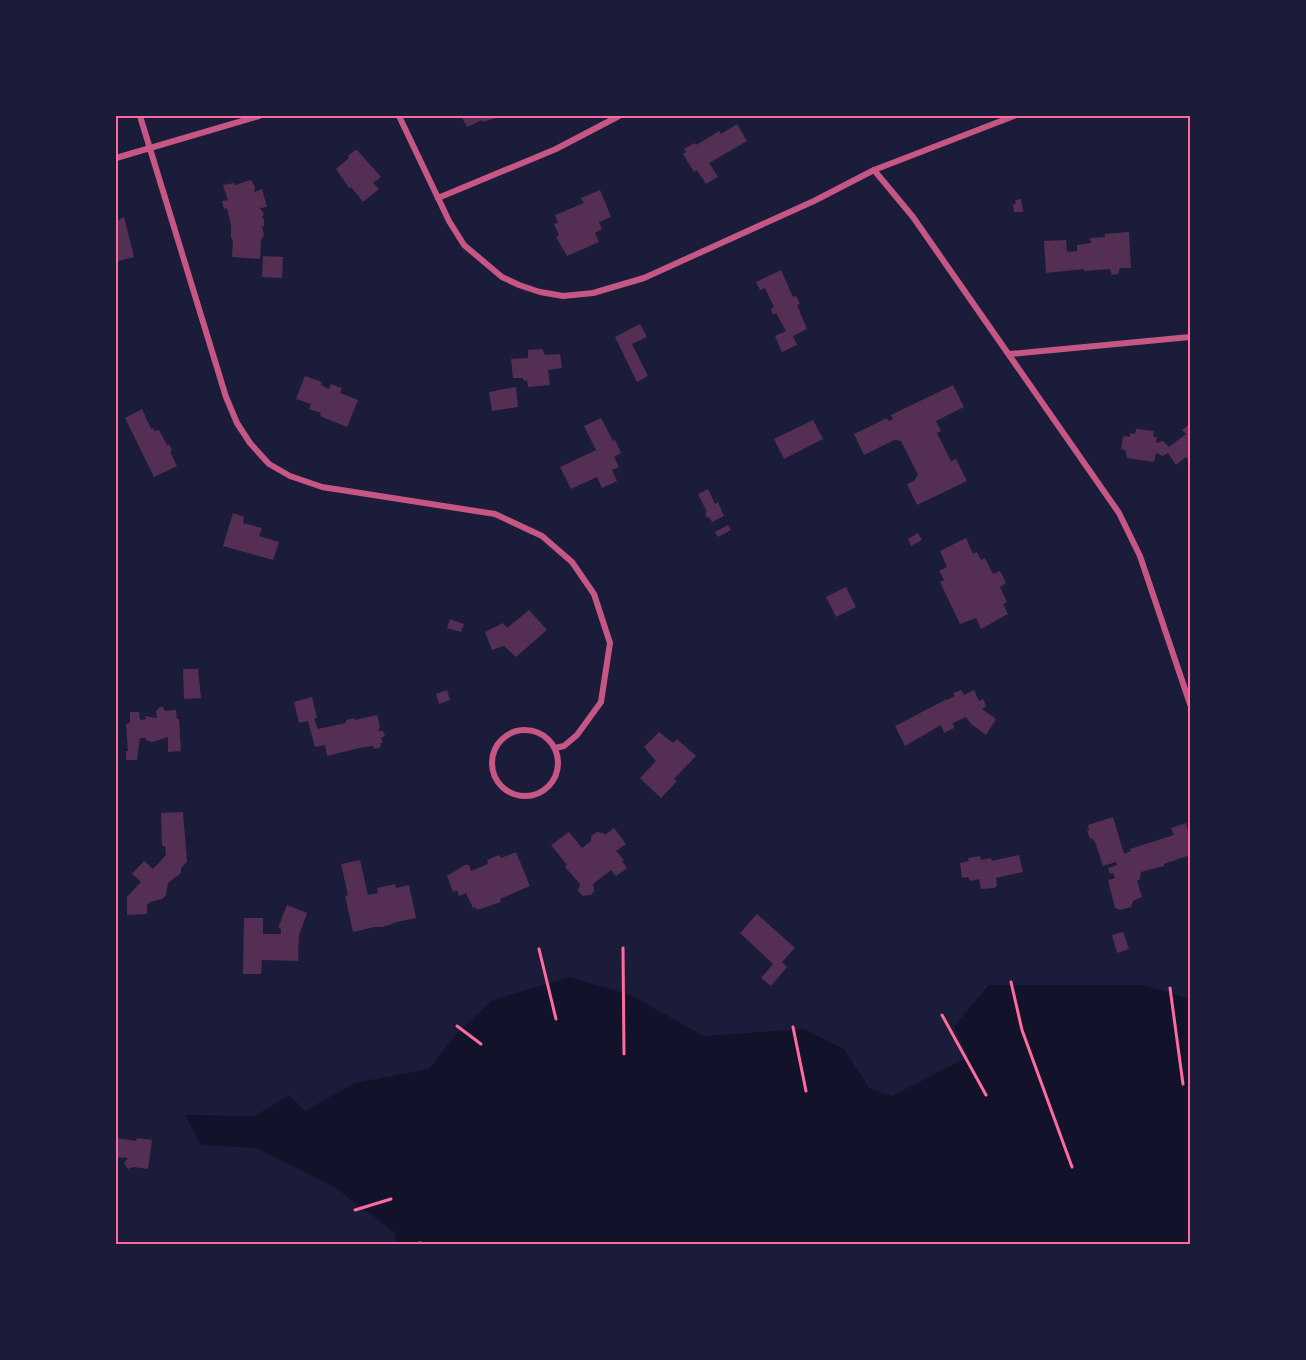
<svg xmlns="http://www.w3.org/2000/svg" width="1306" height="1360" font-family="Arial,sans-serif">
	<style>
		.water { fill: #12122b }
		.building { fill: #542f53 }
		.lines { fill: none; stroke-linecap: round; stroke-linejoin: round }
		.path { stroke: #ff6b9d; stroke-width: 3 }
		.minor { stroke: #c65784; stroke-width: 6 }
		.neatline { fill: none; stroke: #ff6b9d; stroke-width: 2 }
	</style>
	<rect width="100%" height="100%" fill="#1b1b3a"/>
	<polygon class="water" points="570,977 630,995 704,1036 804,1029 844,1049 869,1088 892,1096 968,1057 954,1026 989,985 1143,985 1190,999 1190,1244 397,1244 394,1232 332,1185 256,1148 201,1145 185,1115 255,1116 289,1095 305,1111 355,1083 429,1069 459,1031 493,1000"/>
	<g class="building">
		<polygon points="461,116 503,116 483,122 482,120 467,127"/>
		<polygon points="737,124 747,141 709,163 718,177 706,184 697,170 694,172 683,154 686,152 684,149 695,143 696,145 719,131 721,134"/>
		<polygon points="355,150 357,150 381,177 373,183 379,189 363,202 351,187 349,188 336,169 349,158 348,156"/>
		<polygon points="251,180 255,187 254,192 262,189 267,207 260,208 264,214 262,217 264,220 264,226 262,226 264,235 261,240 260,259 232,257 233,240 231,238 231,225 227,208 224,209 222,201 228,200 223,185 234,183 235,185"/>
		<polygon points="600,190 611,217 599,222 602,229 595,233 599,242 567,256 556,237 559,235 554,224 558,223 555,215 584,203 581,198"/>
		<polygon points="1021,199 1023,212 1014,212 1013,204 1016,204 1015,200"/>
		<polygon points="124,217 134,257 118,261 116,269 116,221"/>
		<polygon points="1129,232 1131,268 1120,268 1118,274 1112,275 1110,269 1084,271 1084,269 1046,273 1044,241 1066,240 1067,252 1077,251 1077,245 1091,243 1090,238 1105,237 1105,234"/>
		<polygon points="263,256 283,257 282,278 262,277"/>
		<polygon points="781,270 793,297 796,296 800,304 797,305 807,329 793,336 797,345 782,352 775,336 786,331 776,313 773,315 771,309 774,307 765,288 760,290 756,282"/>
		<polygon points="640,324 647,337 632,344 648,376 637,382 615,337"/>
		<polygon points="542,349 545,355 560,354 562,368 548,370 550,385 528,387 527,380 524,381 523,378 513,378 511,359 528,358 528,350"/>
		<polygon points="305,376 322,382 321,385 329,389 331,384 342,388 340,393 358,400 347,427 320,416 321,413 309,409 311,404 296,399"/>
		<polygon points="953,385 964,407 936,421 941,431 937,433 951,461 956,459 967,481 917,505 907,484 914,481 918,475 901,441 894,440 864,455 854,434 887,418 888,421 893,419 891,415"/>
		<polygon points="516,387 518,407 492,411 489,392"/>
		<polygon points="142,409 151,429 153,428 155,431 159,430 167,445 169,444 172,450 170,452 177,466 154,477 125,418"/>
		<polygon points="601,418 613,441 615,440 621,453 614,457 619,467 612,470 617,481 602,488 597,477 571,489 560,467 596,450 584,426"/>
		<polygon points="813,420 823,439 784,459 774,439"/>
		<polygon points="1190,424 1190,464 1186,457 1176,465 1168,453 1163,456 1156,453 1154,462 1127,458 1125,450 1121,449 1123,436 1130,437 1130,433 1135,434 1136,429 1154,431 1153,437 1157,437 1156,443 1163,441 1169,447 1186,434 1182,430"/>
		<polygon points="708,489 715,504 718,502 724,516 712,522 709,517 707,518 705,513 707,512 698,494"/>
		<polygon points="233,513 244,517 243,523 262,528 259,536 279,542 273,560 223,546"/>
		<polygon points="728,525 731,530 718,537 715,532"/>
		<polygon points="918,533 922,540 911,546 908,539"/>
		<polygon points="966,538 973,554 977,552 981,560 985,558 993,574 1000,571 1006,583 1000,587 1007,602 1003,604 1008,614 981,629 976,618 960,624 940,582 944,580 939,571 947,567 940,551"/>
		<polygon points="846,587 856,607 836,617 826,597"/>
		<polygon points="529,610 547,630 516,657 504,646 492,650 485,632 503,623 507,628"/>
		<polygon points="450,619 464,624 461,632 447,628"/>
		<polygon points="183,669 198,669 201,698 184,699"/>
		<polygon points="447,690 450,700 439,704 436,694"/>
		<polygon points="961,690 964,695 974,690 979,701 983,699 986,706 982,709 996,719 986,735 971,724 966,717 953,723 954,728 944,733 941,725 905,746 895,726 947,699 947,700 955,696 953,693"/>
		<polygon points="312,697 317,718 314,719 318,729 346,723 346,720 355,718 355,720 377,715 380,727 378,731 383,731 385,736 381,738 383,743 380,743 381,747 374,749 373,746 359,748 327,756 325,745 315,747 308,721 299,723 294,702"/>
		<polygon points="160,707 163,707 165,711 176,710 177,719 179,719 181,751 168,752 168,737 152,742 146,740 146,738 140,738 137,760 126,760 126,751 128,751 126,724 130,723 130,712 139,712 140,720 146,719 145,716 157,718 156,711"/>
		<polygon points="659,732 673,743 677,739 696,756 674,779 677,781 661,798 640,778 656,761 644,747"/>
		<polygon points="183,812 187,862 181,868 181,873 168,883 166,895 162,899 150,902 147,905 147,914 127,915 127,897 141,882 132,874 144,861 153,869 166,855 165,846 162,846 161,813"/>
		<polygon points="1113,817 1124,854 1131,851 1130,849 1174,835 1171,828 1186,823 1190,838 1190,855 1164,864 1164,866 1141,872 1140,879 1137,881 1142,897 1133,901 1131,907 1120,910 1115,908 1108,880 1115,878 1113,873 1110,874 1108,868 1117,865 1116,862 1103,866 1095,842 1092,838 1090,839 1087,830 1089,830 1088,825"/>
		<polygon points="614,828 626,844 616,851 624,860 622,861 627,868 616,876 611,870 593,884 594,891 591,895 583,896 578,891 580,884 565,867 567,865 551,845 569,832 582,848 591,841 591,836 597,832 603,833 605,835"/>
		<polygon points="516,852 530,886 500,899 501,902 477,910 476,907 473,908 466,893 459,896 457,890 453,892 447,876 465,865 469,865 471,871 488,864 487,860 499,855 501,858"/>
		<polygon points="1019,855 1023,872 996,878 997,886 994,888 981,889 979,879 970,881 968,877 962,878 960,863 969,861 968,858 980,856 981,860 991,858 992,861"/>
		<polygon points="360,860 368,895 378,893 377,888 395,884 396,888 409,885 416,918 397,922 383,927 374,927 353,932 345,896 348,895 341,864"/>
		<polygon points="287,905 307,913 299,935 298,961 262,960 261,974 243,974 244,918 263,918 263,934 281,934 281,929 278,928"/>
		<polygon points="757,914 795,948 782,962 787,967 771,986 761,978 773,964 740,933"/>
		<polygon points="1123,932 1129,949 1117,953 1112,935"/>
		<polygon points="116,1138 136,1141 137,1138 152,1140 148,1169 133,1167 128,1169 124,1163 128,1158 116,1157"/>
	</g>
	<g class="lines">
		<g class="path">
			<polyline points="623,948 624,1054"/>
			<polyline points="539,949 556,1019"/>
			<polyline points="1011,982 1022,1030 1072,1167"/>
			<polyline points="1170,988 1183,1084"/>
			<polyline points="942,1015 986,1095"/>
			<polyline points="457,1026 481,1044"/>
			<polyline points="793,1027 806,1091"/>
			<polyline points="355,1210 391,1199"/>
			<polyline points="413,1244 421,1243"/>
		</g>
		<g class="minor">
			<polyline points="140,116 226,397 237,423 250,443 269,464 290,476 322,487 495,514 542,536 572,562 594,594 610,643 601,702 577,735 564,746 555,748"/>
			<polyline points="399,116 449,221 464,245 502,277 519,285 540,292 563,296 593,293 644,278 814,201 874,170 1014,116"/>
			<polyline points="116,158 259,116"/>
			<polyline points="874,170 913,217 1119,513 1140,556 1190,704"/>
			<polyline points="438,198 556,149 619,116"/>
			<polyline points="1010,354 1190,337"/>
			<circle cx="525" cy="763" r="33"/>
		</g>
	</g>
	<rect width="1306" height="1360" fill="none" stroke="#1b1b3a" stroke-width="234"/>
	<rect x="117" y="117" width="1072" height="1126" class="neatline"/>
</svg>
